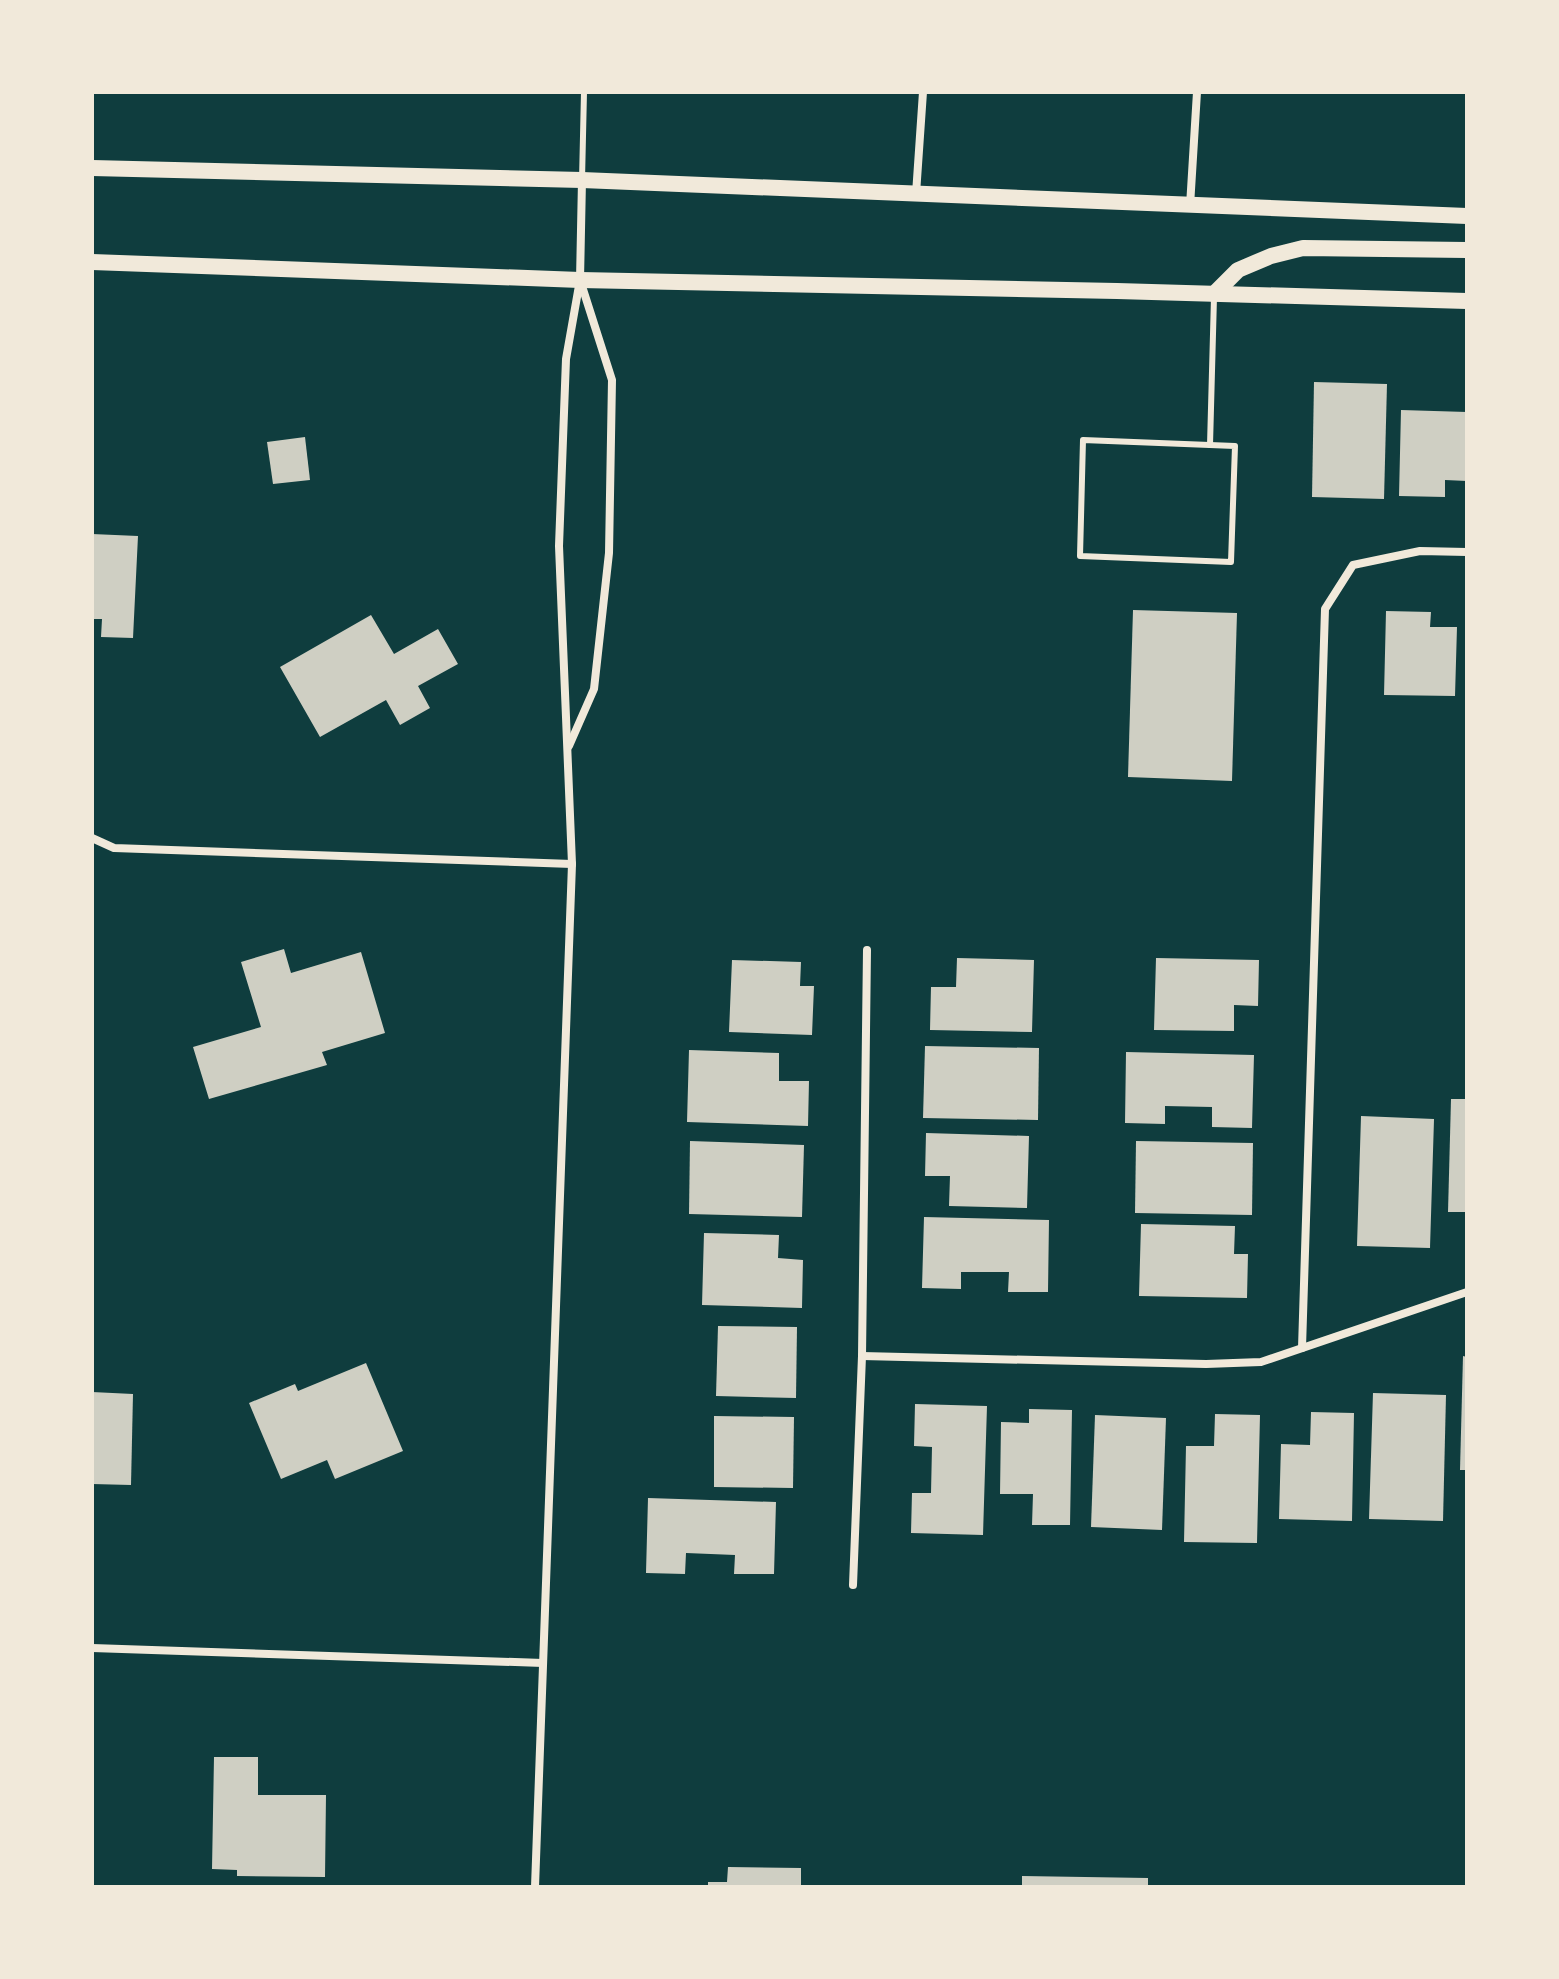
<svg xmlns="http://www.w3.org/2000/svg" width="1559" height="1979" font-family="'Sofia Sans Condensed',sans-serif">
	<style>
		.building { fill: #cfcfc3 }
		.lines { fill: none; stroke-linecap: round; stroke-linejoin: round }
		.service { stroke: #f1e9da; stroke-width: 6 }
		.minor { stroke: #f1e9da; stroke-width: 8 }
		.secondary { stroke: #f1e9da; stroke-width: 16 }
	</style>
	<rect width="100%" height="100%" fill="#0f3d3e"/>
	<g class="building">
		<polygon points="1314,382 1387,384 1384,499 1312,497"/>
		<polygon points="1401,410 1467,412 1467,481 1445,480 1445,497 1399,496"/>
		<polygon points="305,437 310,480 273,484 267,442"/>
		<polygon points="92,534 138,536 133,638 101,637 102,619 92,619"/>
		<polygon points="1133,610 1237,613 1232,781 1128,777"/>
		<polygon points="1386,611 1431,612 1430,627 1457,627 1455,696 1384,695"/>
		<polygon points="371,615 394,654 438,629 458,664 418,686 430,708 400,725 386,700 320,737 280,667"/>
		<polygon points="284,949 291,973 361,952 385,1033 322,1052 327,1065 209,1099 193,1047 261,1027 241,962"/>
		<polygon points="957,958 1034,960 1032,1032 930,1030 931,987 956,987"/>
		<polygon points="1156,958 1259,960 1258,1006 1234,1005 1234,1031 1154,1030"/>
		<polygon points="732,960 801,962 800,986 814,986 812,1035 729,1032"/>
		<polygon points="925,1046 1039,1048 1038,1120 923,1118"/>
		<polygon points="689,1050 779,1053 779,1081 809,1081 808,1126 687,1122"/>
		<polygon points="1126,1052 1254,1055 1252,1128 1212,1127 1212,1107 1165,1106 1165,1124 1125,1123"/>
		<polygon points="1451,1099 1467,1099 1467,1212 1448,1212"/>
		<polygon points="1361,1116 1434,1119 1430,1248 1357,1246"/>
		<polygon points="926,1133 1029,1136 1027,1208 949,1206 950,1176 925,1176"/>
		<polygon points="690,1141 804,1145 802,1217 689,1214"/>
		<polygon points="1136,1141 1253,1143 1252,1215 1135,1213"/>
		<polygon points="924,1217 1049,1220 1048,1292 1008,1292 1009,1272 961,1272 961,1289 922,1288"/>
		<polygon points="1141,1224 1235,1226 1234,1254 1248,1254 1247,1298 1139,1296"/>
		<polygon points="704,1233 779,1235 778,1258 803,1260 802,1308 702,1305"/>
		<polygon points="718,1326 797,1327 796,1398 716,1396"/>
		<polygon points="1463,1356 1467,1357 1467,1470 1460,1470"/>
		<polygon points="366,1363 403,1451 335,1479 327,1460 281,1479 249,1403 295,1384 298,1391"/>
		<polygon points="92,1392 133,1394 131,1485 92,1484"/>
		<polygon points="1373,1393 1446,1395 1443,1521 1369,1519"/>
		<polygon points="915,1404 987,1406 983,1535 911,1533 912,1493 931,1493 932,1447 914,1446"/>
		<polygon points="1029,1409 1072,1410 1070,1525 1032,1525 1033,1494 1000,1494 1001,1422 1029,1423"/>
		<polygon points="1311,1412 1354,1413 1352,1521 1279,1519 1281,1444 1310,1445"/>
		<polygon points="1215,1414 1260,1415 1257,1543 1184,1542 1186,1446 1214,1446"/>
		<polygon points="1095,1415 1166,1418 1162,1530 1091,1527"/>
		<polygon points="714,1416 794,1417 793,1488 714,1487"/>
		<polygon points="648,1498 776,1502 774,1574 734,1574 735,1555 686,1553 685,1574 646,1573"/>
		<polygon points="214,1757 258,1757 258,1795 326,1795 325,1877 237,1876 237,1870 212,1869"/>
		<polygon points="728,1867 801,1868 801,1887 708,1887 708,1882 727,1882"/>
		<polygon points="1022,1876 1148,1878 1148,1887 1022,1887"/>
	</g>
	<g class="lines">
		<g class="service">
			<polyline points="582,180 584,92"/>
			<polygon points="1083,440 1235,446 1231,562 1080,556"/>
			<polyline points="1210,445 1214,297"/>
		</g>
		<g class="minor">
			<polyline points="916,194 923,92"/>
			<polyline points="1190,206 1197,92"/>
			<polyline points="569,746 594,689 609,553 612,380 581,283"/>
			<polyline points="92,838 114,848 572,864"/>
			<polyline points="1302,1348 1325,609 1353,565 1420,551 1467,552"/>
			<polyline points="862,1356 1206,1364 1261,1362 1467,1292"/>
			<polyline points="853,1585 862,1356 867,950"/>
			<polyline points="92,1648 543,1663"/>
			<polyline points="535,1887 572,864 559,546 566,359 580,280 582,180"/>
		</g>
		<g class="secondary">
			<polyline points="92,168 582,180 1467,216"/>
			<polyline points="92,262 580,280 1117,291 1467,301"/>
			<polyline points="1214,294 1238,270 1271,256 1303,248 1467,250"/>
		</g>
	</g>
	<rect width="1559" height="1979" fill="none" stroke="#f1e9da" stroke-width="188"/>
</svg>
